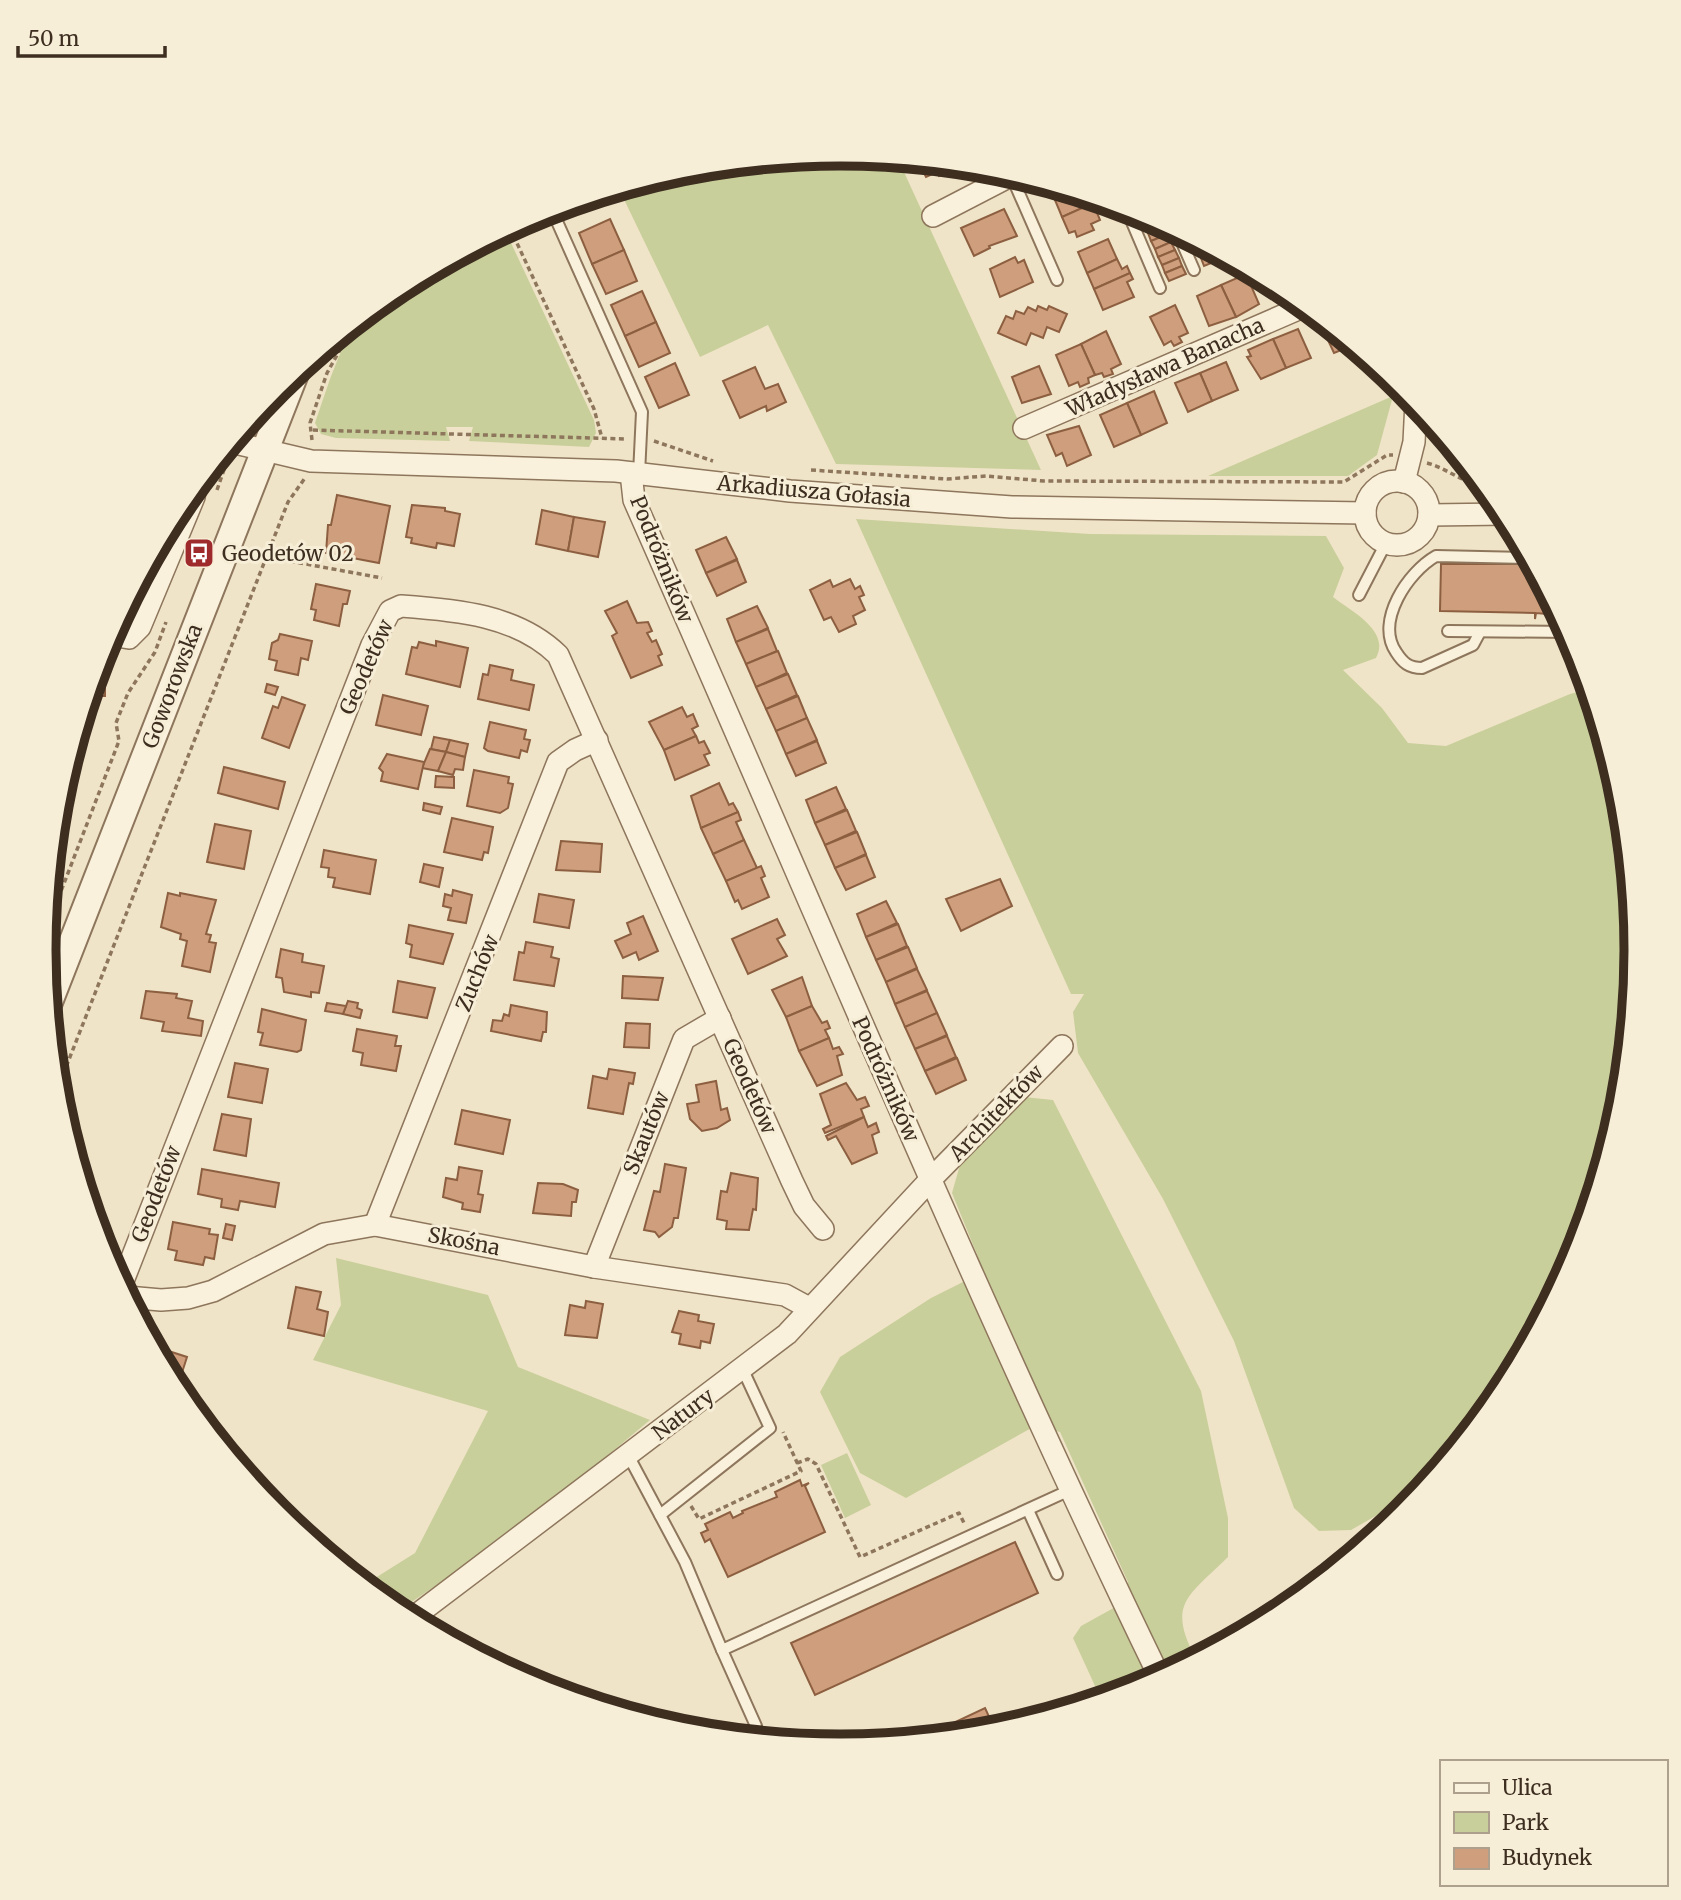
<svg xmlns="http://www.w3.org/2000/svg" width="1681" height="1900" font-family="Merriweather,serif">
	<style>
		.green { fill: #c9cf9b }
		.building { fill: #cf9f7d; stroke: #8d5f41; stroke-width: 2 }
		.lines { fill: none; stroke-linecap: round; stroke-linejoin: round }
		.service-casing { stroke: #8d765c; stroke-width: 14 }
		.minor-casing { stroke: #8d765c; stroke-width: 24 }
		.tertiary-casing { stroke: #8d765c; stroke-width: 30 }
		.path { stroke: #8d765c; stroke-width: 3.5; stroke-dasharray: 5 3.5; stroke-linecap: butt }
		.service { stroke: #faf1dc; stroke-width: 10 }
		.minor { stroke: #faf1dc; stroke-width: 21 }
		.tertiary { stroke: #faf1dc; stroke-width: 26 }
		.labels { text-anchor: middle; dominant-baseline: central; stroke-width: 6; stroke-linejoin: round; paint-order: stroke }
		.street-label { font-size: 21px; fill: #3d2e20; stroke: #f7eed8 }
		.poi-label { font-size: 21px; fill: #3d2e20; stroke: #f7eed8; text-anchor: start }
		.rim { fill: none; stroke: #3d2e20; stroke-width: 9 }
	</style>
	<rect width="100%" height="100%" fill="#f0e4c8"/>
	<g class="green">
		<polygon points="841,153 898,159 1041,470 836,464 768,325 700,357 619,189 685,168"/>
		<path d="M 505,230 L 594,420 L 596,433 L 589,447 L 469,441 L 473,427 L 446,427 L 450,441 L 336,438 L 321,434 L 315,423 C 327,389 338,349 359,320 C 382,288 469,250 505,230 Z"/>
		<polygon points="1393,396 1377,455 1348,476 1208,476"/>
		<polygon points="1441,431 1478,477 1453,464"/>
		<path d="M 856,519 L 1090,534 L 1326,536 L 1344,568 L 1333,597 C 1351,611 1391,631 1376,658 L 1343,670 L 1382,708 L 1408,743 L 1446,746 L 1570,694 L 1590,689 L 1622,795 L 1637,950 L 1622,1106 L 1576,1255 L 1503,1393 L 1407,1510 L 1379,1514 L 1351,1530 L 1319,1531 L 1294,1508 L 1234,1341 L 1163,1199 L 1078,1053 L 1073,1012 L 1084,994 L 1071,994 Z"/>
		<path d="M 1024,1097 L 1053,1100 L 1201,1391 L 1228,1518 L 1228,1557 C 1189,1596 1166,1603 1196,1659 L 1145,1686 L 1101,1699 L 1073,1638 L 1081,1626 L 1119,1605 L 1128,1582 L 1060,1432 L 1035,1426 L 906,1498 L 860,1473 L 820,1392 L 840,1357 L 931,1298 L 963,1282 L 978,1257 L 952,1193 L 960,1165 Z"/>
		<polygon points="336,1258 488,1295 518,1367 650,1420 527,1523 397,1612 364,1585 415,1553 488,1411 313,1360 341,1305"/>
		<polygon points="847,1453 871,1505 845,1518 821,1465"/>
	</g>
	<g class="building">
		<polygon points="918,161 952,164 954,169 939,176 937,172 926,177"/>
		<polygon points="1048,184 1074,192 1055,200"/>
		<polygon points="1074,192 1098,201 1062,217 1055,200"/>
		<polygon points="1093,203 1100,220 1091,224 1094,230 1077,237 1075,231 1069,233 1062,217"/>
		<polygon points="1004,209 1017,236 989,246 990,248 974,256 961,228"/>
		<polygon points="1146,214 1156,219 1144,224 1141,216"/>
		<polygon points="610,219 624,250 592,264 579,233"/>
		<polygon points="1156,219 1164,225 1148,233 1144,224"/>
		<polygon points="1164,225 1168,234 1151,241 1148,233"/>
		<polygon points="1168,234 1171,242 1155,249 1151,241"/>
		<polygon points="1108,239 1117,259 1087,273 1078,252"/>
		<polygon points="1194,241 1196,241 1206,246 1197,250"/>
		<polygon points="1171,242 1175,250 1158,257 1155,249"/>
		<polygon points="1206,246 1215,251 1201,258 1197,250"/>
		<polygon points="624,250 637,281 606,294 592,264"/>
		<polygon points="1175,250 1179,258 1162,265 1158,257"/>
		<polygon points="1215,251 1221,259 1204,266 1201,258"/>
		<polygon points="1015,257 1018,263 1024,260 1033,282 1000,297 990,269"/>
		<polygon points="1179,258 1182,266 1165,273 1162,265"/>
		<polygon points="1117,259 1122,269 1127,266 1130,273 1094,289 1087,273"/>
		<polygon points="1182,266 1186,274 1169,281 1165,273"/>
		<polygon points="1130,273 1133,279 1127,282 1134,297 1103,310 1094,289"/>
		<polygon points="1246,274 1259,304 1236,317 1221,285"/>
		<polygon points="1273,282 1283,288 1289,292 1280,297"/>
		<polygon points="1221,285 1236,317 1209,326 1197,296"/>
		<polygon points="642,291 656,322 625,336 611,305"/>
		<polygon points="1175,305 1188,333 1179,337 1182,342 1174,346 1171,341 1164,345 1150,317"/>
		<polygon points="1038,306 1047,310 1049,306 1067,314 1059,332 1047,327 1043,338 1031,333 1026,345 998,333 1006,316 1013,319 1016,311 1024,314 1028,307 1036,311"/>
		<polygon points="1325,321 1354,345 1334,353 1320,323"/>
		<polygon points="656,322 670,353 639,367 625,336"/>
		<polygon points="1298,329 1311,358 1286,368 1273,339"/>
		<polygon points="1106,331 1121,364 1111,369 1113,374 1104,377 1102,373 1095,375 1081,344"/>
		<polygon points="1273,339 1286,368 1261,379 1247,357 1251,356 1248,350"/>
		<polygon points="1081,344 1095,375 1088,378 1089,383 1080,387 1078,382 1069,386 1056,355"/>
		<polygon points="1226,362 1238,390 1212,401 1200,373"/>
		<polygon points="675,363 689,395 659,408 645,377"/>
		<polygon points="1039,366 1051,394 1022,403 1012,377"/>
		<polygon points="755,367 765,389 778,384 786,402 767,411 766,406 740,418 723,381"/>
		<polygon points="1200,373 1212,401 1188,412 1175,383"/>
		<polygon points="1154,391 1167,423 1141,435 1127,403"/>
		<polygon points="1127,403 1141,435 1114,447 1100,415"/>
		<polygon points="1079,426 1091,455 1067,466 1062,453 1056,456 1047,435"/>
		<polygon points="337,495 390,506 379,563 326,553 328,525 331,525"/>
		<polygon points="412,505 445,508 445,511 460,514 454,546 437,543 436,548 411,543 412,538 406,537"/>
		<polygon points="542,510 574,517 568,551 536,544"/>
		<polygon points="574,517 605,522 598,557 568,551"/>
		<polygon points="726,537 737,559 706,573 696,550"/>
		<polygon points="737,560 746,582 717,596 706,573"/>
		<polygon points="1441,564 1533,564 1560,615 1536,613 1535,619 1535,613 1440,611"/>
		<polygon points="850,579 855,589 860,586 864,595 859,597 865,610 853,616 856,624 839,632 831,617 824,620 810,590 830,580 833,587"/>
		<polygon points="316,584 350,591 347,604 343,604 339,626 314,620 316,610 311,609"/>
		<polygon points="627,601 637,623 648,622 652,631 647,633 652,642 656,640 662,654 658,656 662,665 631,678 612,636 617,633 605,611"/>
		<polygon points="757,606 768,628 736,642 727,619"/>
		<polygon points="768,629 777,651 746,664 736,642"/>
		<polygon points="280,634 312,641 308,660 301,658 298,675 275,670 277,661 269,659 272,643 278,640"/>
		<polygon points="436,641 468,648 460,687 406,674 412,647 417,648 419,642 436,646"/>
		<polygon points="778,651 787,673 756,687 746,664"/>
		<polygon points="490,665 513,670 511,680 534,685 529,710 478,699 483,674 488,675"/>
		<polygon points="98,666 98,675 105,675 105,696 94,696 93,704 87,704"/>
		<polygon points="788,674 797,695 766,709 756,687"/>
		<polygon points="267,684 278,687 275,695 265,692"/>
		<polygon points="383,695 428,706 421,735 376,725"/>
		<polygon points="798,696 807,718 776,731 766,709"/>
		<polygon points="282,697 305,705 289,748 262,738 273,706 278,708"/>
		<polygon points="682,707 687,717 693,714 698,726 692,729 696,736 664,750 649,722"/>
		<polygon points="807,718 817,740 786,754 776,731"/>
		<polygon points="490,722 526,730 524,739 530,740 527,752 521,750 519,758 488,751 484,748"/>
		<polygon points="78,734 78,744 84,745 80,767 72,766 70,778 64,777"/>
		<polygon points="696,736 699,743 704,741 710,753 704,755 709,765 675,780 664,750"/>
		<polygon points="434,737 450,740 446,752 431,749"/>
		<polygon points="450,740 468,744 465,757 446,752"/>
		<polygon points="817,741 826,763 796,776 786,754"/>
		<polygon points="430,749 446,752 438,771 422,768"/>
		<polygon points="446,752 465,757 463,770 455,769 453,775 438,771"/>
		<polygon points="387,754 424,762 418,789 381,781 383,772 379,768"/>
		<polygon points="224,767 285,782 278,809 218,793"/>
		<polygon points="474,770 509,777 508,783 513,784 508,808 500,813 467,806"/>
		<polygon points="436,776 454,777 454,788 435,787"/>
		<polygon points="719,783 729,805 733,803 738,812 701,828 691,796"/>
		<polygon points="836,787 846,809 815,823 806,800"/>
		<polygon points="424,803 442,807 440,814 423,810"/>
		<polygon points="847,810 856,831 825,845 815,823"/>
		<polygon points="738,812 741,820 736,822 744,840 713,854 701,828"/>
		<polygon points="452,818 493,827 488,853 484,852 482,860 444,852"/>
		<polygon points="215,824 251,831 244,869 207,862"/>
		<polygon points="857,832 866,854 835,868 825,845"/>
		<polygon points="744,840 757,868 726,881 713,854"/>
		<polygon points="561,841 602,844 600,872 556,870"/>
		<polygon points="324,850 376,860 370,894 333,887 335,878 328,877 329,868 321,867"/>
		<polygon points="866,855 875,877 846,890 835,868"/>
		<polygon points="424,864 443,868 439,887 420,882"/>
		<polygon points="761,866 765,876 761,878 769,897 742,909 738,900 735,902 726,881"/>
		<polygon points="1000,879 1012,906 961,931 946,899"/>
		<polygon points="453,890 472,895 466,923 448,920 451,908 443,906 445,894 452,896"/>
		<polygon points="168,893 180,896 180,893 216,900 206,934 211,935 209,942 216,943 210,972 182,966 187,941 180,939 181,934 161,927"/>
		<polygon points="539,894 574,900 569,928 534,922"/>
		<polygon points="886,901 897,923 866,937 857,914"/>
		<polygon points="643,916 658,951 639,960 636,952 623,958 615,941 631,934 627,923"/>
		<polygon points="777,919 785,935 777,939 787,956 748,974 732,939"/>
		<polygon points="898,924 907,946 876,960 866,937"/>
		<polygon points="409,925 453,934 443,964 410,957 412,945 406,943"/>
		<polygon points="526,942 553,947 551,957 559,959 554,986 514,980 519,952 524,953"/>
		<polygon points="908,947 917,968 886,982 876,960"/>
		<polygon points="281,949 303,954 302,962 324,966 319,993 311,992 311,997 284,992 282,978 276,977"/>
		<polygon points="917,969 927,990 895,1004 886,982"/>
		<polygon points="623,976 663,978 658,1000 622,998"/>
		<polygon points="802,977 812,1006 786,1017 772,990"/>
		<polygon points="398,981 435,988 427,1018 393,1012"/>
		<polygon points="146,991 177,994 176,998 192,1001 188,1018 203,1021 201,1036 162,1031 164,1022 141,1018"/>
		<polygon points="927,991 937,1013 905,1027 895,1004"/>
		<polygon points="348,1001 358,1003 357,1008 362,1010 360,1018 343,1014"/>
		<polygon points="327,1003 346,1006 343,1014 325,1011"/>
		<polygon points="511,1005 547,1012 546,1032 543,1032 541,1041 491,1031 493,1020 502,1021 504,1014 509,1016"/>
		<polygon points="812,1006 822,1023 827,1021 830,1028 825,1030 829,1038 799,1051 786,1017"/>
		<polygon points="262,1009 306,1020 301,1050 297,1052 260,1045 263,1033 258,1032"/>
		<polygon points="937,1013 947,1035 915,1049 905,1027"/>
		<polygon points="626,1023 650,1024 649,1048 624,1047"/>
		<polygon points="357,1029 397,1036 395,1046 401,1046 396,1071 361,1065 363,1053 353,1051"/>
		<polygon points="947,1036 956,1057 925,1071 915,1049"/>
		<polygon points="829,1038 833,1049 839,1047 843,1054 837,1056 842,1075 817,1086 799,1051"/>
		<polygon points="957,1058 966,1080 936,1094 925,1071"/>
		<polygon points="235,1063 268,1069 262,1103 228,1097"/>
		<polygon points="609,1069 635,1073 633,1084 629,1083 623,1114 588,1108 593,1076 607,1079"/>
		<polygon points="716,1081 721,1110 727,1108 730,1120 717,1128 702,1131 690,1119 687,1104 699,1102 696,1085"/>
		<polygon points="846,1083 857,1100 865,1097 869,1106 861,1109 864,1117 825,1133 823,1129 831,1125 820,1094"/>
		<polygon points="462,1110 510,1120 503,1154 455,1144"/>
		<polygon points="222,1114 251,1119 246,1156 214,1150"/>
		<polygon points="864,1117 868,1127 876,1123 879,1132 872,1135 877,1153 852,1164 836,1136 828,1140 826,1136"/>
		<polygon points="665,1164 686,1168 678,1218 674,1218 672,1227 659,1237 655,1232 644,1230 654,1191 660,1192"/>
		<polygon points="459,1167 482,1171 478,1194 483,1195 480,1212 462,1209 463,1203 443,1197 446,1178 457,1180"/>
		<polygon points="202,1169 279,1183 275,1207 240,1201 238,1210 221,1207 222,1199 198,1194"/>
		<polygon points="731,1173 758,1178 756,1210 753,1209 749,1230 726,1229 727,1221 717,1219 721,1191 727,1192"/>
		<polygon points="538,1183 563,1184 578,1190 576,1202 572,1202 571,1216 533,1213"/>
		<polygon points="92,1215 103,1216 99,1238"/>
		<polygon points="173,1222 210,1229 209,1234 218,1235 214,1259 205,1257 203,1265 175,1260 177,1251 168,1249"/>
		<polygon points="226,1224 235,1226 232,1240 223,1238"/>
		<polygon points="296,1287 321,1292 317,1309 328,1312 324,1336 288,1328"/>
		<polygon points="586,1301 603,1304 597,1338 565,1335 570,1305 585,1308"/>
		<polygon points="679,1311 699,1315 698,1321 714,1324 710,1343 701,1341 700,1348 679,1344 681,1334 672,1332"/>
		<polygon points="153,1346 187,1357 179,1382 171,1379"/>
		<polygon points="800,1480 802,1486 809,1483 805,1486 825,1532 728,1577 710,1539 705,1542 701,1533 708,1530 705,1524 730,1512 733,1518 743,1513 742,1511 777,1497 775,1492"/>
		<polygon points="1015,1542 1038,1593 815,1695 791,1643"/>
		<polygon points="985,1708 996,1732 934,1738 932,1733"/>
	</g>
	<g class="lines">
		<g class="service-casing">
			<g id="service">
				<polyline points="1011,175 1057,280"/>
				<polyline points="1126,208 1160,288"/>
				<polyline points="555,217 642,412 639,474"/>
				<polyline points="1177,231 1194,270"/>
				<polyline points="1359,595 1386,543"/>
				<polyline points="1448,631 1570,632"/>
				<path d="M 1480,632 L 1473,645 L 1422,668 C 1409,668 1403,663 1396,652 C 1375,621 1408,572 1436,556 L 1530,558"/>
				<polyline points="628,1455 685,1562 722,1650 1070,1490"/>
				<polyline points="1028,1510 1057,1574"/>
				<polyline points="660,1515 770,1428 743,1370"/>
				<polyline points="722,1650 756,1726 747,1738"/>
			</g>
		</g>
		<g class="minor-casing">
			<g id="minor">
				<polyline points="933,216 1014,174"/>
				<polyline points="1024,428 1305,306"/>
				<polyline points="231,442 311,461 616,471 790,491 1012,507 1365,513"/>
				<path d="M 631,473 L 634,500 C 808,893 972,1291 1160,1678"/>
				<circle cx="1397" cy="513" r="32"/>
				<polyline points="1404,482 1414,442 1416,402"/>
				<polyline points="1429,515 1507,514"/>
				<polyline points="110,635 129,638 140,627 194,497 196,485"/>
				<polyline points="375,1225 558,762 575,750 597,740"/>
				<polyline points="594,1267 684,1039 720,1018"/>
				<path d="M 121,1286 L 372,645 L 390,611 L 401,606 C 457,610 517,615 558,655 L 792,1181 L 804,1206 L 823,1229"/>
				<polyline points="127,1297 161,1300 188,1298 213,1291 324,1234 375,1225 594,1267 785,1295 809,1308"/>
				<polyline points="411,1619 787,1334 930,1180 1062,1046"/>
			</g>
		</g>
		<g class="tertiary-casing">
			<polyline id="tertiary" points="49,1002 296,371"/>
		</g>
		<g class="path">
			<polyline points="510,228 594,409 602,438"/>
			<polyline points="334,356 336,338"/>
			<polyline points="313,430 625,439"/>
			<polyline points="312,440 310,423 327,373 355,323"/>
			<polyline points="654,441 713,461"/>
			<path d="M 1427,463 C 1447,468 1463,484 1484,484"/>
			<polyline points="811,470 947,479 986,476 1044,481 1344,482 1387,455 1393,455"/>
			<polyline points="217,490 227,461"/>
			<polyline points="273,558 382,578"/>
			<polyline points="46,930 119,741 116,723 128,693 155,652 166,622"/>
			<polyline points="57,1090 288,502 305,478"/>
			<polyline points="797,1463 808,1459 816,1464 860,1557 959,1513 964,1523"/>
			<polyline points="691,1506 699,1519 801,1471 783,1432"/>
		</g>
		<use href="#service" class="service"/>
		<use href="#minor" class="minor"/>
		<use href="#tertiary" class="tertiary"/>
	</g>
	<defs>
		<g id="bus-square" transform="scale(1.575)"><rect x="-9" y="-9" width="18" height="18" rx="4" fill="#9e2a2b" stroke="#f7eed8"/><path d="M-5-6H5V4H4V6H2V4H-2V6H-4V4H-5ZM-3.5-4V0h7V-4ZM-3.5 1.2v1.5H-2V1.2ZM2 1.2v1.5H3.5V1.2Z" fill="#fff"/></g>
	</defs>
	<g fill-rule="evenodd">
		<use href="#bus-square" x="199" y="553"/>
	</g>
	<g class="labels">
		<g class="street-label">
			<text transform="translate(1165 367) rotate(-24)">Władysława Banacha</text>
			<text transform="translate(814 491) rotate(5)">Arkadiusza Gołasia</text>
			<text transform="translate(662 559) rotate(68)">Podróżników</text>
			<text transform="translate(366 667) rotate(-66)">Geodetów</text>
			<text transform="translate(172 686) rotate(-69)">Goworowska</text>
			<text transform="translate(477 973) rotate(-68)">Zuchów</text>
			<text transform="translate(886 1079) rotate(66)">Podróżników</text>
			<text transform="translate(750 1086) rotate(66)">Geodetów</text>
			<text transform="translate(996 1113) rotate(-46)">Architektów</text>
			<text transform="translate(646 1133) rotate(-68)">Skautów</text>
			<text transform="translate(156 1194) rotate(-69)">Geodetów</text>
			<text transform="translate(464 1241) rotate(11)">Skośna</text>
			<text transform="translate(683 1414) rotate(-37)">Natury</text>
		</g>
		<g class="poi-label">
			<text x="222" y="553">Geodetów 02</text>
		</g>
	</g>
	<path d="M0 0H1681V1900H0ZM56 950a784 784 0 1 1 1568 0a784 784 0 1 1-1568 0Z" fill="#f7eed8" fill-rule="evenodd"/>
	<path class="rim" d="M56 950a784 784 0 1 1 1568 0a784 784 0 1 1-1568 0Z"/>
	<rect x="1440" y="1760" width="228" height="126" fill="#f7eed8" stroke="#ada18e" stroke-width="2"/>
	<rect x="1454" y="1783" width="35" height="10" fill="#faf1dc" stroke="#ada18e" stroke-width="2"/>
	<text x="1502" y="1795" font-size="21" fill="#3d2e20">Ulica</text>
	<rect x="1454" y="1812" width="35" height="21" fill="#c9cf9b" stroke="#ada18e" stroke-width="2"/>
	<text x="1502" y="1830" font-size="21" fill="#3d2e20">Park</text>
	<rect x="1454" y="1848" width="35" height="21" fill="#cf9f7d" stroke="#ada18e" stroke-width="2"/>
	<text x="1502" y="1865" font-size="21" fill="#3d2e20">Budynek</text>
	<path d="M18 46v10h147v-10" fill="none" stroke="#3d2e20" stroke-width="3.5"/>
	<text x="28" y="46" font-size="21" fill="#3d2e20" stroke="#f7eed8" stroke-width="5" paint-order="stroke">50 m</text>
</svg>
